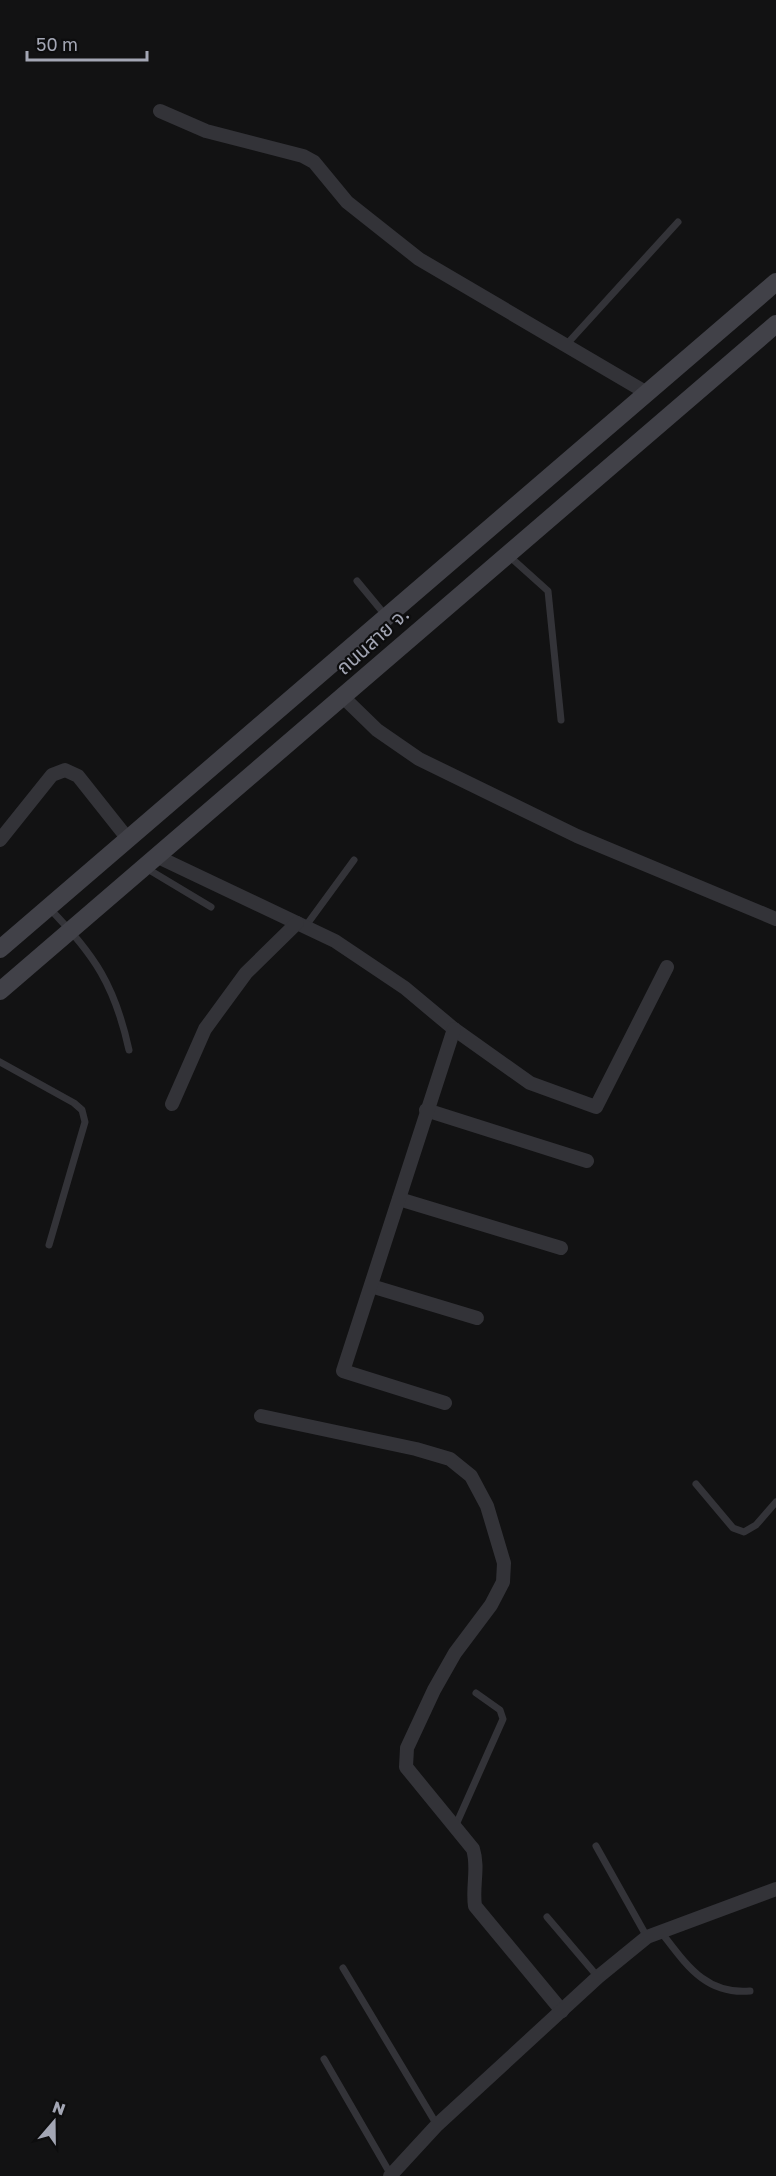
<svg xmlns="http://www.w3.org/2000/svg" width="776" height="2176" font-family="'Golos Text','Noto Sans Thai',sans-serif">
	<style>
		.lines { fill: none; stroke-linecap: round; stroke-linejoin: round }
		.lane { stroke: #333338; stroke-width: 7 }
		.street { stroke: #333338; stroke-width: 14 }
		.secondary { stroke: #414148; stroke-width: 18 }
		.labels { text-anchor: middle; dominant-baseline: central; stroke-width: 4.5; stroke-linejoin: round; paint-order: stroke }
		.street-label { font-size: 20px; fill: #a3a6b4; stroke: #0d0d0e }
	</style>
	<rect width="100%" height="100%" fill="#121213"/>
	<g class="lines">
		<g class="lane">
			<polyline points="566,345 678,222"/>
			<polyline points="508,555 548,591 561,720"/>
			<polyline points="357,581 386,616"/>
			<polyline points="146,868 211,907"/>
			<path d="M 49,908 C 95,955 115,986 129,1050"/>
			<polyline points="305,927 354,860"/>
			<polyline points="0,1062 74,1103 82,1110 85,1122 49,1245"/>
			<polyline points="696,1484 733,1528 744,1532 756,1525 776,1502"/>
			<polyline points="455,1827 503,1719 500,1710 476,1693"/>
			<polyline points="596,1846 647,1937"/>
			<polyline points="547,1917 598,1977"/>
			<path d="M 661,1932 C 686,1964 705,1995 750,1991"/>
			<polyline points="343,1968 437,2125"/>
			<polyline points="324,2059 391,2175"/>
		</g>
		<g class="street">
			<polyline points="160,111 206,131 303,156 314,162 347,202 419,259 647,393"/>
			<polyline points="343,697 377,730 419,759 577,836 776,919"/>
			<polyline points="0,840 52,775 65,770 78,776 128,839"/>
			<polyline points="156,856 335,941 405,988 454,1029 530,1083 596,1107 667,967"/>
			<polyline points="172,1104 205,1029 246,973 297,923"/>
			<polyline points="426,1110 587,1161"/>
			<polyline points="399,1199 561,1248"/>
			<polyline points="371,1286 477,1318"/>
			<polyline points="445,1403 343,1371 454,1029"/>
			<path d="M 261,1416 L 416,1449 L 450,1459 L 471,1476 L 487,1506 L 504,1563 L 503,1582 L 491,1605 L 455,1653 L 434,1690 L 407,1748 L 406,1767 L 473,1849 C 479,1868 472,1886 475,1906 L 562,2011"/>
			<polyline points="390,2176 437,2125 598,1977 647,1937 776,1889"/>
		</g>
		<g class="secondary">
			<polyline points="0,949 776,282"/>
			<path d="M 0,991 C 258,768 516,545 776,324"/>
		</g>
	</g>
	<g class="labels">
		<g class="street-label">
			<text transform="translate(372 640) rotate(-42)">ถนนสาย จ.</text>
		</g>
	</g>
	<g transform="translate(54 2122) rotate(20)" stroke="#0d0d0e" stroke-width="4.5" paint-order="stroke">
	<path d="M0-4.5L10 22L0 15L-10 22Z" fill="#a3a6b4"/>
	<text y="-9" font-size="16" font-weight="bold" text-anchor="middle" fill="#a3a6b4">N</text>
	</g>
	<path d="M27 51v9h120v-9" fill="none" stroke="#a3a6b4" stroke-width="3"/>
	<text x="36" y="51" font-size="18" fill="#a3a6b4" stroke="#0d0d0e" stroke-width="4.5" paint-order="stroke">50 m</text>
</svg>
